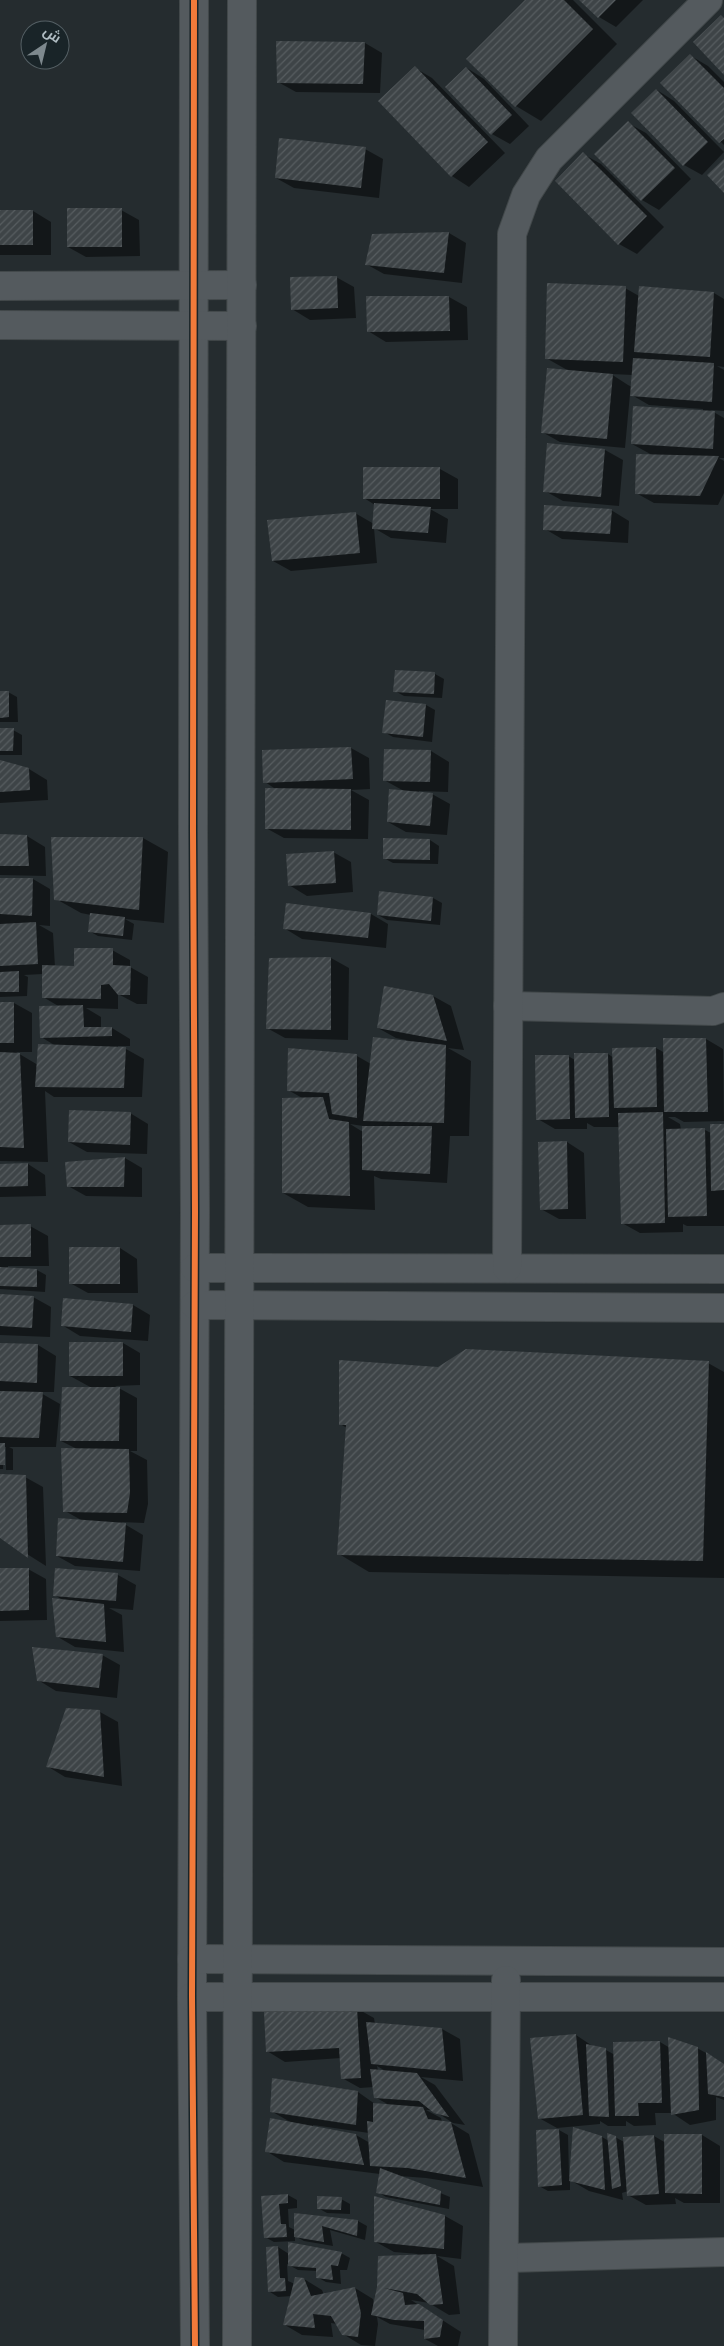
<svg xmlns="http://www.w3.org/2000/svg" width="724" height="2346" viewBox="0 0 724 2346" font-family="'PT Sans',Cairo,sans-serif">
  <defs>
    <pattern id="building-hatch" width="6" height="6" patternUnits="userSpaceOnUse" patternTransform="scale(1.25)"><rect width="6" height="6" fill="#3e4447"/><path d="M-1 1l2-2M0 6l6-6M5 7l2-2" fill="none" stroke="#575d60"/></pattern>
  </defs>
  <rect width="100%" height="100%" fill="#252c2f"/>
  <g fill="#0007" fill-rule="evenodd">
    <polygon points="526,0 573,0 617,44 541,121 516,106 468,59"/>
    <polygon points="581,0 643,0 616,27 599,17"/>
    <polygon points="365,43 382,53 380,93 296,92 278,82"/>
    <polygon points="691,56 708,66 724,82 724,145 662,83"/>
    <polygon points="415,68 432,78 505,153 469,187 452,176 380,102"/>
    <polygon points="467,68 484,79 529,126 510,144 492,134"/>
    <polygon points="657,90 674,101 724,152 702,175 684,165 633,113"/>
    <polygon points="628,123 646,133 691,179 659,210 642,200"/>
    <polygon points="365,149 383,159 379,198 294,188 276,178"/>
    <polygon points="583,154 601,164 664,227 637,254 619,244"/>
    <polygon points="121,210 139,220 140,256 86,257 68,247"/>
    <polygon points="0,211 33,211 51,222 51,255 0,255"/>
    <polygon points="449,233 466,243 462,283 384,274 366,264"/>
    <polygon points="336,277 354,287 356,318 310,320 292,309"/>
    <path d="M625 288 639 296 714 293 724 299V367L717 366 724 370V411L710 410 724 418V458H719L724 461V493L718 505 654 503 636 493 654 456 632 444 703 412V409L649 405 630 394 625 448 560 442 542 432 569 371 546 358ZM611 374 633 375 632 387 628 385Z"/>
    <polygon points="449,297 467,307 468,340 386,342 368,331"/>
    <polygon points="548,445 605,450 623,460 619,506 563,501 545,491"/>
    <polygon points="440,469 458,479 458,509 430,509 448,519 446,543 391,538 374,528 377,563 291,571 273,561 355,513 374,524 375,505 364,498"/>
    <polygon points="611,510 629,521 628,543 562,539 545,529"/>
    <polygon points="396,671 435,674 444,679 442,698 404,696 395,691"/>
    <polygon points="0,692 8,692 17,697 18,722 0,722"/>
    <polygon points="426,705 435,710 432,742 393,737 384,732"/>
    <polygon points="0,730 13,730 22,735 22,755 0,755"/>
    <polygon points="351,748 369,758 370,789 351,790 369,800 368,839 284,838 266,828 277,790 265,782 263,751"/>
    <polygon points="431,751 449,762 448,792 419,791 419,793 432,794 450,804 447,835 406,832 388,822 404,791 384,780"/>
    <polygon points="0,761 29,769 47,780 48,800 0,803"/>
    <polygon points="0,835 27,836 45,847 46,876 0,875"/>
    <polygon points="143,838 168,852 164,923 125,919 134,924 132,940 98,936 89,931 91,915 81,913 56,899"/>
    <polygon points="430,840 439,846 438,864 393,863 384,858"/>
    <polygon points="333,852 351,862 353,892 307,896 289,885"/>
    <polygon points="33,879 50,889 50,926 39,925 53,933 55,967 75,967 112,950 130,960 130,967 148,977 147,1004 137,1004 118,994 118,1009 86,1008 101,1017 101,1028 112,1028 130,1039 130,1046 118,1046 118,1048 126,1049 144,1059 142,1097 54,1097 45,1091 48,1162 0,1161 0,1003 14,1003 32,1013 32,1052 16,1052 38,1065 56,1046 41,1037 60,1007 43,997 43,974 24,975 28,977 27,996 0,997 0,880"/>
    <polygon points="433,898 442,903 440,925 387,920 378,915"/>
    <polygon points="371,914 388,924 386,948 302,939 284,928"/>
    <polygon points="331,958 349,968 348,1040 285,1038 267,1028 270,959"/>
    <path d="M433 996 451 1006 464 1050 448 1048 471 1061 469 1136H450L447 1183 381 1179 374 1176 375 1210 308 1207 283 1193 304 1099 288 1090 357 1056 371 1064 406 1042V1040L396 1038 378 1028ZM350 1124 363 1126V1132Z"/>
    <polygon points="706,1039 723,1049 724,1121 684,1122 675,1117 668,1117 680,1124 681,1130 705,1130 711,1133 724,1125 724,1226 687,1226 683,1224 683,1232 640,1233 622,1223 620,1127 594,1127 587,1123 587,1129 555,1129 538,1119 568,1056 575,1060 575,1055 608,1054 614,1058 656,1048 665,1053"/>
    <polygon points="130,1113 148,1124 147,1154 87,1152 69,1142"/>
    <polygon points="567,1142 584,1153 586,1219 559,1219 541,1209"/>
    <polygon points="125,1158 142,1168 142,1197 86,1196 68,1186"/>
    <polygon points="28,1164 45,1175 46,1196 0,1197 0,1165"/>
    <polygon points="0,1226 30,1226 48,1236 49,1266 8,1266 8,1269 37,1270 46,1275 45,1292 0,1289"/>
    <polygon points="120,1248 137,1259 138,1293 88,1293 70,1283"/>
    <polygon points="0,1295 33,1297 51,1307 50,1337 0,1335"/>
    <polygon points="133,1305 150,1315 148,1341 80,1336 62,1325"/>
    <polygon points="123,1343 140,1353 140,1385 115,1386 137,1398 137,1451 130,1451 147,1460 148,1504 144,1523 121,1522 143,1535 140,1571 75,1566 57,1556 83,1521 65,1511 77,1449 61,1441 92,1388 70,1376"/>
    <polygon points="0,1344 38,1345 56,1356 54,1392 39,1392 60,1404 56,1447 9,1447 13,1449 13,1470 6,1470 6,1447 4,1447 3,1469 0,1469"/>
    <polygon points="708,1363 724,1372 724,1578 369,1572 339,1554 347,1428 340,1424 438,1368"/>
    <polygon points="0,1475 25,1477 43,1487 46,1566 0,1537"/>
    <polygon points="28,1569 46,1579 47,1620 0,1621 0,1570"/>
    <polygon points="56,1570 118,1575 136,1585 133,1610 109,1608 122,1615 124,1652 75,1647 58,1637 65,1601 54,1595"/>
    <polygon points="102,1655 120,1665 117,1698 56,1691 38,1680"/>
    <polygon points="100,1712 118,1722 122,1786 65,1777 47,1766"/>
    <path d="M356 2008 374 2018 375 2024 442 2029 460 2039 463 2081 421 2077 435 2085 465 2125 453 2123 433 2110H426L441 2118 442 2122 451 2123 469 2134 483 2187 426 2178 399 2176 450 2197 449 2209 386 2197 378 2192 380 2174 284 2162 266 2151 292 2123 271 2111 358 2092 375 2104 389 2105 375 2097 374 2087 360 2088 342 2078 341 2058 285 2062 267 2051ZM377 2066 387 2072 378 2071ZM313 2125 369 2133 370 2143 356 2135 313 2127Z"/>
    <polygon points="576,2035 594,2047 606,2050 615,2055 660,2042 670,2048 697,2048 715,2058 724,2065 724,2100 716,2097 716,2120 690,2125 672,2113 655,2113 656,2125 634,2126 626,2121 626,2126 608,2126 600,2121 600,2124 557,2128 539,2118"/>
    <polygon points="559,2130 568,2135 569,2175 602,2137 609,2141 615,2137 624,2142 654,2136 666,2143 702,2135 720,2146 720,2203 684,2203 675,2198 676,2204 646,2205 628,2195 628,2191 622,2193 623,2200 589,2191 570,2180 570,2190 548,2191 539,2186"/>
    <polygon points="288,2195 297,2200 297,2208 288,2209 289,2227 295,2230 295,2214 358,2221 367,2226 365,2240 330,2230 333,2246 304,2241 295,2236 295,2241 274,2242 265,2237 263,2197"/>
    <polygon points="341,2199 350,2204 350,2214 327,2213 318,2208"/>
    <polygon points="445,2216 463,2226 461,2259 437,2256 454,2266 460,2314 449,2315 429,2303 411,2300 461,2332 458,2346 438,2346 425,2339 425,2330 390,2324 377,2317 378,2324 375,2346 361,2345 343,2334 337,2324 331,2323 333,2337 302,2335 285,2325 292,2296 278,2297 270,2292 278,2247 289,2254 341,2253 350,2258 347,2270 340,2270 341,2284 326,2282 317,2277 317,2271 298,2270 287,2264 288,2281 295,2284 304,2279 322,2290 324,2295 355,2288 373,2299 374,2305 378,2287 418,2254 394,2252 376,2242"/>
  </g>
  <g fill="url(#building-hatch)">
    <polygon points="525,0 564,0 593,29 515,107 466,59"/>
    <polygon points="579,0 616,0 598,18"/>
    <polygon points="721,15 724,18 724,75 693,42"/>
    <polygon points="276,41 365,42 363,84 277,83"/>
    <polygon points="690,54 724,88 724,139 719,143 660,83"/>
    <polygon points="415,66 488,142 451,177 378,101"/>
    <polygon points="466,67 512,115 491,135 445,87"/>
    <polygon points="656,89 708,142 683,166 631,113"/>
    <polygon points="628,121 675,168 641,201 594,154"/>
    <polygon points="279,138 366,147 361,188 275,178"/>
    <polygon points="583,152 647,216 618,245 555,181"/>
    <polygon points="724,159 724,193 707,175"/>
    <rect x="67" y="208" width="55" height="39"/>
    <rect x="0" y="210" width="33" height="35"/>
    <polygon points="449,232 444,273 365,265 372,234"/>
    <polygon points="337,276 338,308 291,310 290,277"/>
    <polygon points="547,283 626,286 623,362 545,359"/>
    <polygon points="639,286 714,292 710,357 634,352"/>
    <polygon points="366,296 449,296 450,331 367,332"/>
    <polygon points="633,358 714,363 712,402 630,396"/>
    <polygon points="547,368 613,374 607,439 541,433"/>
    <polygon points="633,406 715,411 713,449 631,444"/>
    <polygon points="547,443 605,449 601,497 543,492"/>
    <polygon points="636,454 719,456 700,496 635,494"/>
    <rect x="363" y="467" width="77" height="32"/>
    <polygon points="374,503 431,507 428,533 372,529"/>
    <polygon points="544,505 612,509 610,534 543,530"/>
    <polygon points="356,512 360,553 272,561 267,520"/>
    <polygon points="395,670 435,672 434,694 393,692"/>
    <polygon points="0,691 9,691 9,717 0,718"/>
    <polygon points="386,700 426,704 423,737 382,733"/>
    <polygon points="0,728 14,728 13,751 0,751"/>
    <polygon points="351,747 353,779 263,783 262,750"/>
    <polygon points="384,749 431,750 430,782 383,781"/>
    <polygon points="0,760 29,768 30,790 0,792"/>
    <polygon points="265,788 351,789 351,830 265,829"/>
    <polygon points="389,789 433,793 430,826 387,822"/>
    <polygon points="0,834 27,835 29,866 0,866"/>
    <polygon points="51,837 143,837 139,910 54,900"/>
    <polygon points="383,838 430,839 430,860 383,859"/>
    <polygon points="334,851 336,883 288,886 286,854"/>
    <polygon points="0,878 33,878 32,916 0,914"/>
    <polygon points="379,891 433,897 431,921 377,915"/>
    <polygon points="286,903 371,913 368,938 283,929"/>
    <polygon points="90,913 125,917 123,936 88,932"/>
    <polygon points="36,922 38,964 0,966 0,924"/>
    <polygon points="74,948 113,948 113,965 131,966 130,995 118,995 109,984 101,985 101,999 42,998 42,965 74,966"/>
    <polygon points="331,957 331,1030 266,1029 269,958"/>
    <polygon points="19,971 19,992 0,992 0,972"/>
    <polygon points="384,986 433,995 447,1041 377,1028"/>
    <rect x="0" y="1002" width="14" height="41"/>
    <polygon points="83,1005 84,1027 112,1027 112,1036 40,1038 39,1006"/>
    <polygon points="373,1037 446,1045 444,1123 363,1121"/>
    <polygon points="663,1038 706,1038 708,1112 664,1112"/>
    <polygon points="38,1044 126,1047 124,1088 35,1087"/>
    <polygon points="656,1047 657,1107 614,1108 612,1048"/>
    <polygon points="288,1048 357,1054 357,1118 332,1114 329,1093 287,1091"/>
    <polygon points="0,1052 20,1053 24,1148 0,1147"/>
    <polygon points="574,1053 608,1053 609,1117 575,1118"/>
    <polygon points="535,1055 569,1055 570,1119 536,1120"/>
    <polygon points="323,1097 329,1119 349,1122 350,1196 282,1193 282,1098"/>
    <polygon points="69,1110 131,1112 130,1145 68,1142"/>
    <polygon points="663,1112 665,1223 621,1224 618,1113"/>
    <polygon points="710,1124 724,1124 724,1190 711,1191"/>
    <polygon points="362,1126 432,1126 430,1174 362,1170"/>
    <polygon points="705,1128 707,1216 668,1217 666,1129"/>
    <polygon points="567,1141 568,1209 540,1210 538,1142"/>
    <polygon points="125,1157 124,1187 67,1187 65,1162"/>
    <polygon points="28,1163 28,1186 0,1187 0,1164"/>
    <polygon points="31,1224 31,1257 0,1257 0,1225"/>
    <rect x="69" y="1247" width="51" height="37"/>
    <polygon points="0,1267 37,1269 37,1287 0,1286"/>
    <polygon points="0,1294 34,1296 32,1328 0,1326"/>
    <polygon points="63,1298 133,1304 131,1332 61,1326"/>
    <rect x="69" y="1342" width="54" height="34"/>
    <polygon points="0,1343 38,1344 37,1383 0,1381"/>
    <polygon points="466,1349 709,1361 703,1561 337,1555 346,1425 339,1425 339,1360 438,1367"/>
    <polygon points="62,1387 120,1387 119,1441 60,1441"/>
    <polygon points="0,1391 43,1392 39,1438 0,1437"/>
    <rect x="0" y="1443" width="5" height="22"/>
    <polygon points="61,1448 129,1449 130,1493 127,1513 63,1512"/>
    <polygon points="0,1474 26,1475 28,1558 0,1538"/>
    <polygon points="58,1518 126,1523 123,1562 56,1556"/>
    <polygon points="0,1568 29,1568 29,1610 0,1611"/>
    <polygon points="55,1568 118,1573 116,1601 53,1596"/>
    <polygon points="52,1598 104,1604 106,1642 56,1637"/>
    <polygon points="32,1647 103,1654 99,1688 37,1681"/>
    <polygon points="66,1708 100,1710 104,1777 46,1767"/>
    <polygon points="357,2007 361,2078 341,2079 339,2048 266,2052 264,2012"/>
    <polygon points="366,2022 442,2028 446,2071 371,2064"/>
    <polygon points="576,2034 583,2115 538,2119 530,2038"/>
    <polygon points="668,2037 698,2047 699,2110 671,2115"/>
    <polygon points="660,2041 662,2103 638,2103 639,2116 615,2116 613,2042"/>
    <polygon points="586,2044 606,2048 609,2117 589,2116"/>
    <polygon points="706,2052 724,2064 724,2097 708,2094"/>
    <polygon points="370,2069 417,2073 449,2117 434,2113 419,2101 374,2098"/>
    <polygon points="272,2078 358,2091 356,2125 270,2112"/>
    <polygon points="373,2103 423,2107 428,2119 451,2122 466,2178 408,2168 370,2166 367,2121 373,2122"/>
    <polygon points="270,2118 356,2134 364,2165 265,2152"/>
    <polygon points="573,2127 602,2136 605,2190 569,2181"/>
    <polygon points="559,2129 562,2185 538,2187 536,2130"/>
    <polygon points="607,2133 616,2136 621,2186 612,2189"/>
    <polygon points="664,2134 702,2134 702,2194 665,2193"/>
    <polygon points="654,2135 659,2194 627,2196 623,2137"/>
    <polygon points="380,2168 441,2191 440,2205 376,2193"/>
    <polygon points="288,2194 288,2203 279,2204 281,2224 286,2224 287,2237 264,2238 261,2196"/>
    <polygon points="317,2196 342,2197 341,2210 317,2209"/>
    <polygon points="374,2196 445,2215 444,2249 374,2242"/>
    <polygon points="294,2213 358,2220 357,2236 322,2226 324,2242 294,2237"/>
    <polygon points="288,2242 342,2252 338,2266 331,2265 333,2280 316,2278 316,2268 288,2266"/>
    <polygon points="278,2246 280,2278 285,2278 286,2291 268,2292 266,2247"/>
    <polygon points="436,2254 443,2304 430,2305 417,2294 384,2288 403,2293 405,2305 419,2304 443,2320 440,2337 424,2339 424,2321 394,2320 371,2315 377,2287 378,2256"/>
    <polygon points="295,2277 304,2278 311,2296 355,2287 361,2313 358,2337 342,2335 331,2316 313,2314 315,2328 283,2325"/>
  </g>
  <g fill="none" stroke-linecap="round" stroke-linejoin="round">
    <g stroke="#42484a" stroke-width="30">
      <g id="minor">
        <polyline points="194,0 193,831 195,1211 192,1997 195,2346"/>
        <polyline points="0,286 242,285"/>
        <polyline points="0,325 242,326"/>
        <polyline points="508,1006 713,1011 724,1007"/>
        <polyline points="195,1268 724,1269"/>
        <polyline points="507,1268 512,234 526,195 549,159 708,0"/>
        <polyline points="195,1305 724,1308"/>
        <polyline points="192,1959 724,1962"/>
        <polyline points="192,1997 724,1997"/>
        <polyline points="504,2258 724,2252"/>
        <polyline points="237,2346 242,0"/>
        <polyline points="503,2346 506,1980"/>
      </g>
    </g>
    <use href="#minor" stroke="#545a5e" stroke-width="28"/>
    <g stroke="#192428" stroke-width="9">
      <polyline id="cycleway" points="194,0 193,831 195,1211 192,1997 195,2346"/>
    </g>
    <use href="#cycleway" stroke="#f17a3a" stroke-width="6"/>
  </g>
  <g transform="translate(45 45) rotate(35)"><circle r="24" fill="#192428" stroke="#556065"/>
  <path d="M0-4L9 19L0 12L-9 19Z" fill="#7e898e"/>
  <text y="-8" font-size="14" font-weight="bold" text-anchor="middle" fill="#aebbc1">ش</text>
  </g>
</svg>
